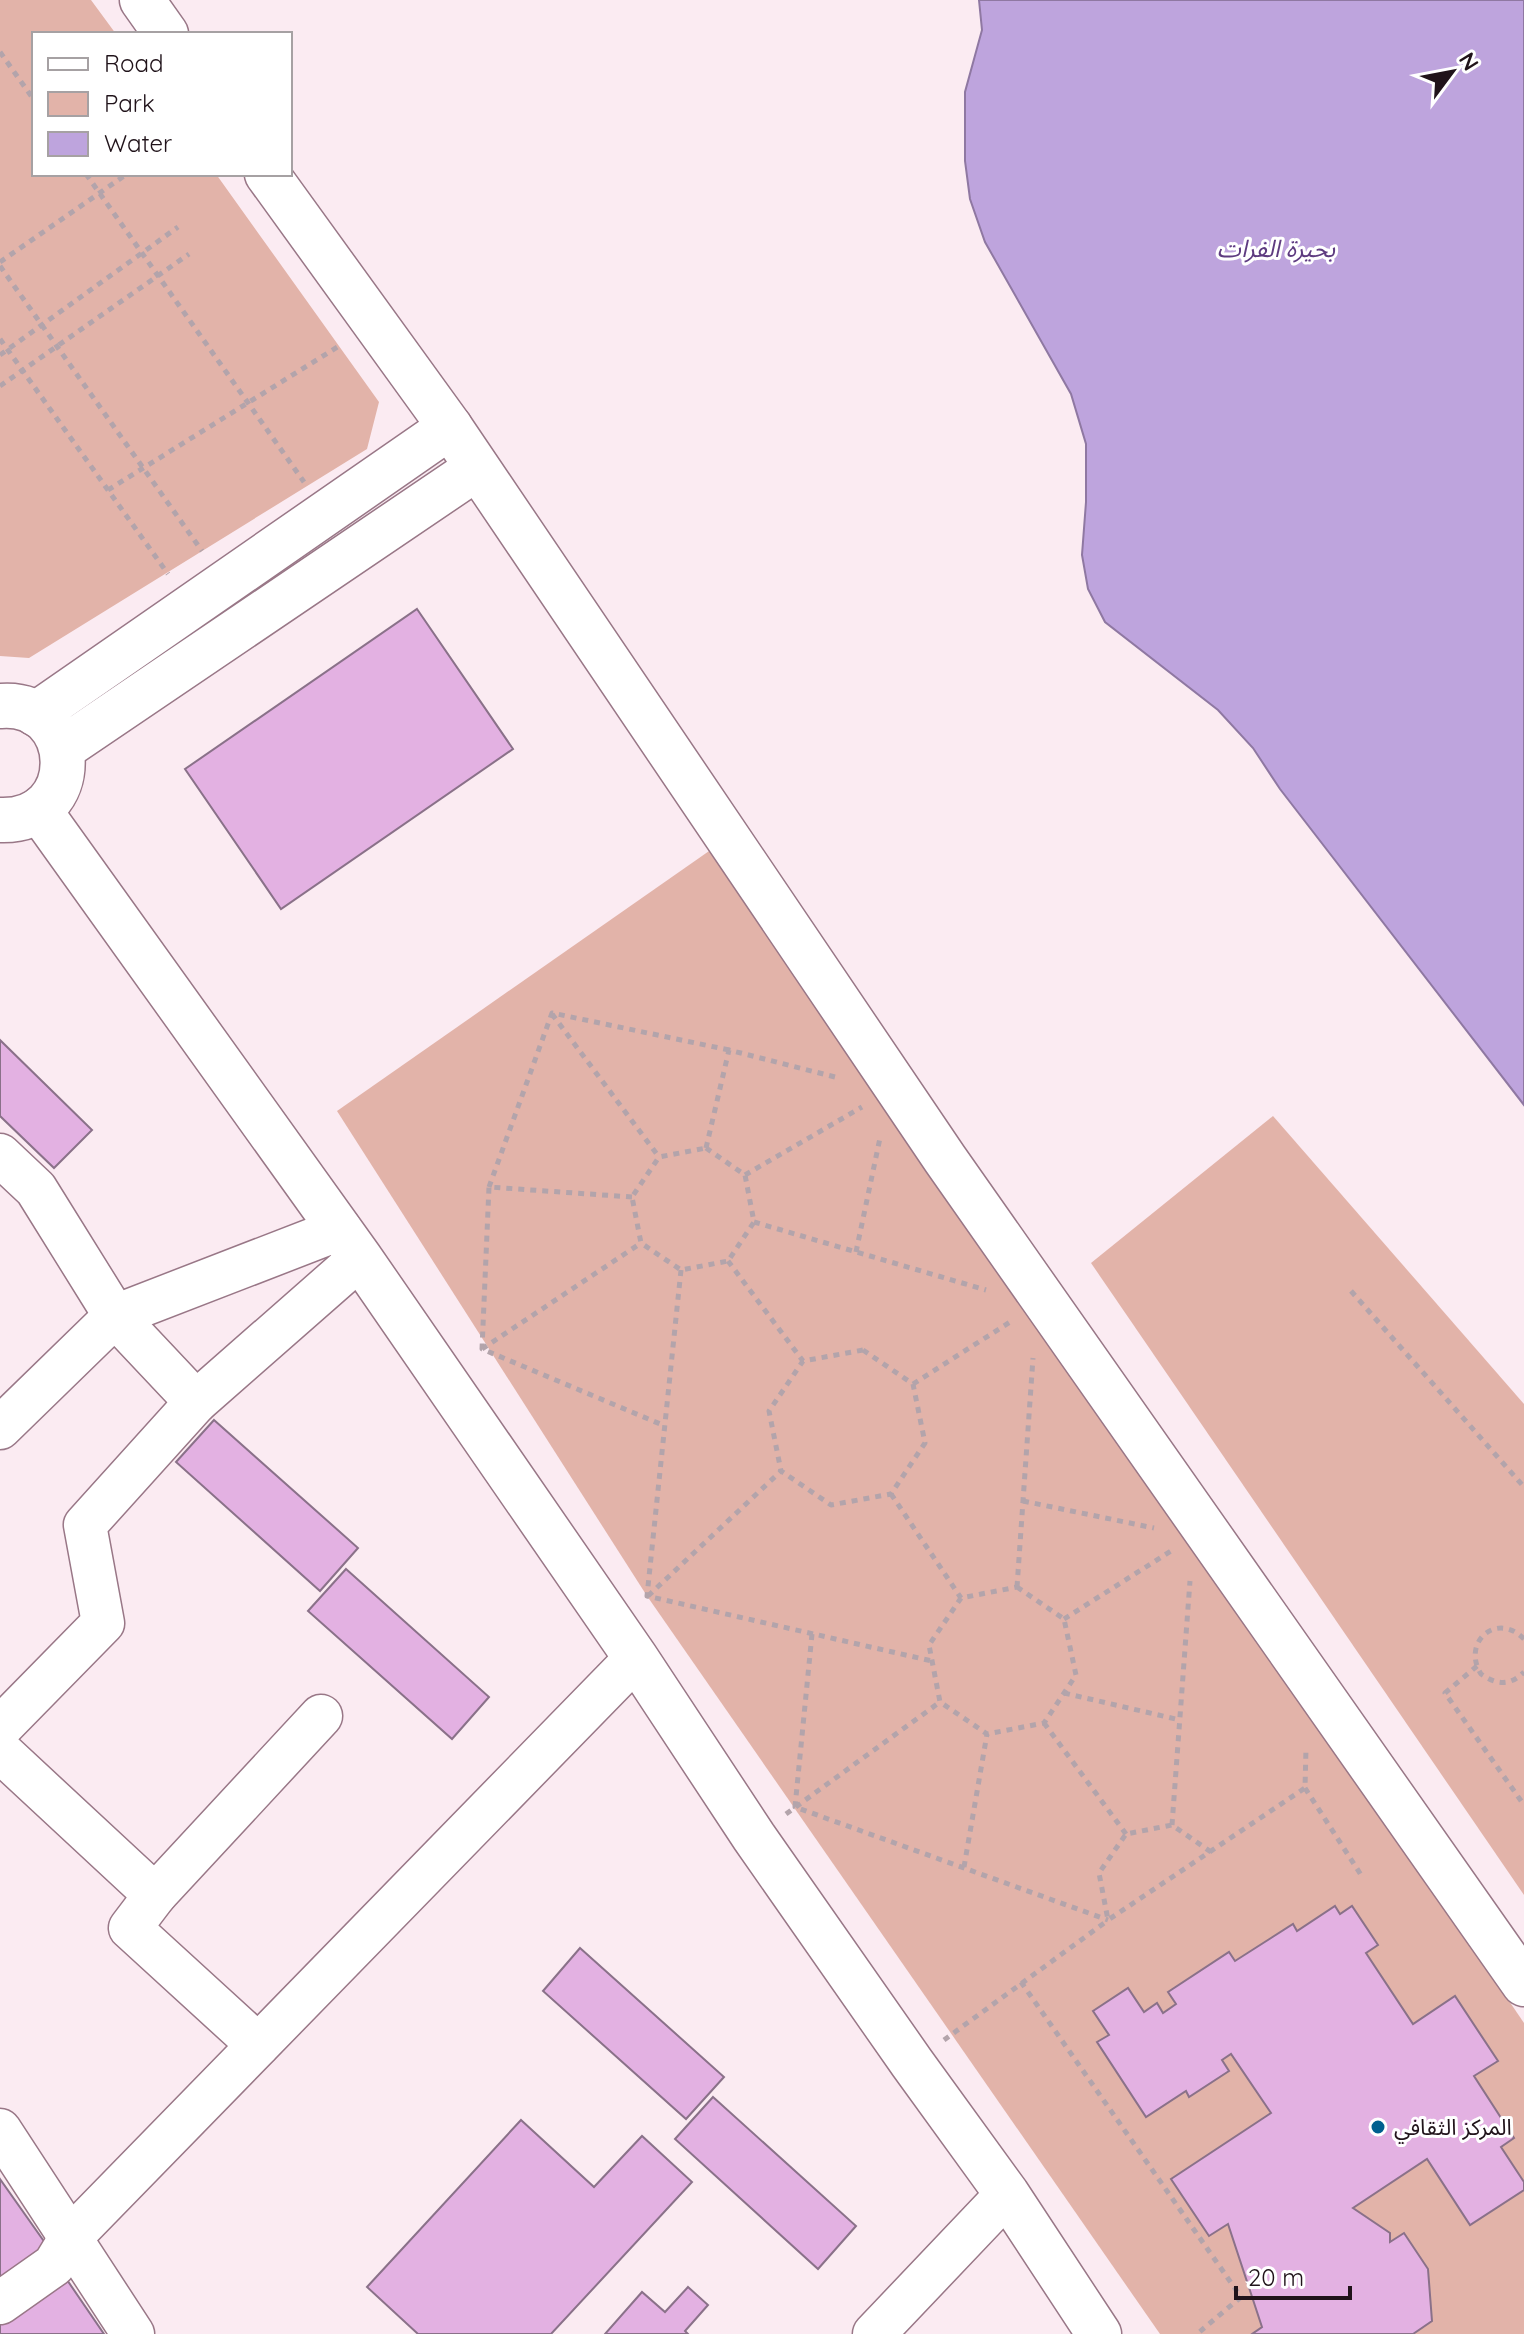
<svg xmlns="http://www.w3.org/2000/svg" width="1524" height="2334" viewBox="0 0 1524 2334" font-family="Quicksand,'Noto Sans Arabic',sans-serif">
  <rect width="100%" height="100%" fill="#fbebf2"/>
  <g fill="#e2b3a9">
    <polygon points="0,0 91,0 116,34 34,34 34,174 216,174 379,402 367,449 29,658 0,656"/>
    <polygon points="722,842 1524,2023 1524,2334 1160,2334 647,1596 337,1111"/>
    <polygon points="1273,1116 1524,1404 1524,1895 1091,1263"/>
  </g>
  <polygon fill="#bea4dd" stroke="#8f78a2" stroke-width="2" points="979,0 1524,0 1524,1105 1280,789 1253,748 1218,710 1105,622 1088,589 1082,555 1086,502 1086,444 1071,394 985,242 970,199 965,161 965,92 982,30"/>
  <g fill="#e3b1e2" stroke="#8a7189" stroke-width="2">
    <polygon points="417,609 513,749 281,909 185,769"/>
    <polygon points="0,1040 92,1130 54,1168 0,1116"/>
    <polygon points="214,1420 358,1548 320,1591 176,1462"/>
    <polygon points="346,1569 489,1697 452,1739 308,1611"/>
    <polygon points="1335,1906 1340,1914 1352,1906 1378,1945 1366,1953 1413,2024 1455,1996 1498,2061 1474,2076 1514,2138 1501,2147 1524,2182 1524,2190 1470,2225 1427,2159 1353,2208 1390,2233 1390,2242 1404,2233 1428,2269 1432,2321 1413,2334 1252,2334 1262,2327 1228,2224 1209,2236 1171,2179 1271,2113 1231,2054 1222,2060 1229,2071 1189,2097 1186,2091 1146,2117 1097,2042 1109,2035 1093,2011 1128,1988 1144,2012 1157,2003 1163,2013 1176,2004 1168,1992 1229,1952 1235,1961 1293,1924 1297,1931"/>
    <polygon points="580,1948 724,2077 686,2119 543,1991"/>
    <polygon points="713,2097 856,2226 818,2269 675,2139"/>
    <polygon points="521,2120 594,2187 642,2136 692,2182 551,2334 418,2334 367,2287"/>
    <polygon points="0,2179 48,2247 0,2282"/>
    <polygon points="63,2274 104,2334 0,2334 0,2317"/>
    <polygon points="688,2287 708,2305 685,2331 688,2334 605,2334 642,2292 665,2312"/>
  </g>
  <g fill="none" stroke-linecap="round" stroke-linejoin="round">
    <g stroke="#997787" stroke-width="45">
      <g id="minor">
        <polyline points="0,1155 36,1189 115,1316 340,1229"/>
        <polyline points="0,1428 115,1316 196,1402"/>
        <polyline points="0,1728 103,1623 85,1525 196,1402 360,1258"/>
        <polyline points="0,1751 155,1895 130,1928 258,2045"/>
        <polyline points="155,1895 321,1716"/>
        <polyline points="0,2130 133,2334"/>
        <polyline points="0,2303 54,2265 71,2237 636,1658"/>
        <polyline points="874,2334 1007,2194"/>
      </g>
    </g>
    <g stroke="#997787" stroke-width="47">
      <g id="secondary">
        <polyline points="142,0 166,34"/>
        <polyline points="267,174 450,427 945,1159 1524,1984"/>
        <path d="M0 706C81 699 86 823 0 820"/>
        <polyline points="36,714 450,427"/>
        <polyline points="62,749 477,468"/>
        <polyline points="39,810 360,1258 636,1658 754,1837 912,2063 1007,2194 1099,2334"/>
      </g>
    </g>
    <g stroke="#b3a4ab" stroke-width="5" stroke-dasharray="6 6" stroke-linecap="butt">
      <polyline points="0,52 34,100"/>
      <polyline points="86,174 304,482"/>
      <polyline points="0,262 127,174"/>
      <polyline points="0,266 202,551"/>
      <polyline points="0,339 168,574"/>
      <polyline points="0,355 178,227"/>
      <polyline points="0,386 189,254"/>
      <polyline points="108,490 339,346"/>
      <polyline points="552,1014 659,1157"/>
      <polygon points="706,1148 745,1175 754,1222 728,1261 681,1270 641,1243 632,1197 659,1157"/>
      <polyline points="706,1148 729,1050 839,1078"/>
      <polyline points="745,1175 862,1107"/>
      <polyline points="489,1187 552,1013 729,1050"/>
      <polyline points="632,1197 489,1187 482,1349 665,1426"/>
      <polyline points="754,1222 986,1290"/>
      <polyline points="856,1252 880,1138"/>
      <polyline points="728,1261 803,1361"/>
      <polyline points="681,1270 647,1596 932,1661"/>
      <polyline points="1351,1291 1524,1487"/>
      <polyline points="482,1349 641,1243"/>
      <polygon points="863,1350 913,1384 925,1443 891,1494 831,1505 781,1471 769,1411 803,1361"/>
      <polyline points="913,1384 1010,1322"/>
      <polyline points="891,1494 961,1598"/>
      <polyline points="1023,1501 1154,1528"/>
      <polygon points="1017,1587 1064,1619 1076,1675 1044,1723 987,1734 940,1702 929,1645 961,1598"/>
      <polyline points="1017,1587 1033,1358"/>
      <polyline points="648,1596 781,1471"/>
      <polyline points="1064,1619 1171,1551"/>
      <polyline points="812,1634 795,1807 1108,1920"/>
      <path d="M1524 1639C1497 1611 1461 1642 1481 1674 1497 1685 1510 1686 1524 1672"/>
      <polyline points="1477,1666 1445,1693 1524,1805"/>
      <polyline points="1064,1693 1180,1720"/>
      <polyline points="1044,1723 1126,1834"/>
      <polyline points="1305,1788 1363,1878"/>
      <polyline points="786,1814 940,1702"/>
      <polyline points="1172,1825 1190,1581"/>
      <polyline points="1211,1852 1172,1825 1126,1834 1099,1873 1108,1920 1305,1788 1306,1748"/>
      <polyline points="964,1867 987,1734"/>
      <polyline points="1021,1982 1241,2297 1197,2334"/>
      <polyline points="944,2040 1107,1921"/>
    </g>
    <use href="#minor" stroke="#fff" stroke-width="42"/>
    <use href="#secondary" stroke="#fff" stroke-width="44"/>
  </g>
  <circle fill="#005f8f" stroke="#fff" stroke-width="3" cx="1378" cy="2127" r="8"/>
  <g text-anchor="middle" stroke-width="6" stroke-linejoin="round" paint-order="stroke">
    <g font-size="22" fill="#20131a" stroke="#fff" text-anchor="start">
      <text x="1394" y="2135">المركز الثقافي</text>
    </g>
    <g font-size="24" font-style="italic" fill="#5e3b80" stroke="#fff">
      <text x="1276" y="257">بحيرة الفرات</text>
    </g>
  </g>
  <rect x="32" y="32" width="260" height="144" fill="#ffffff" stroke="#a6a1a3" stroke-width="2"/>
  <rect x="48" y="58" width="40" height="12" fill="#ffffff" stroke="#a6a1a3" stroke-width="2"/>
  <text x="104" y="72" font-size="24" fill="#20131a">Road</text>
  <rect x="48" y="92" width="40" height="24" fill="#e2b3a9" stroke="#a6a1a3" stroke-width="2"/>
  <text x="104" y="112" font-size="24" fill="#20131a">Park</text>
  <rect x="48" y="132" width="40" height="24" fill="#bea4dd" stroke="#a6a1a3" stroke-width="2"/>
  <text x="104" y="152" font-size="24" fill="#20131a">Water</text>
  <g transform="translate(1452 72) rotate(58)" stroke="#ffffff" stroke-width="6" paint-order="stroke">
  <path d="M0-6L14 30L0 20L-14 30Z" fill="#20131a"/>
  <text y="-12" font-size="22" font-weight="bold" text-anchor="middle" fill="#20131a">N</text>
  </g>
  <path d="M1236 2286v12h114v-12" fill="none" stroke="#20131a" stroke-width="4"/>
  <text x="1248" y="2286" font-size="24" fill="#20131a" stroke="#ffffff" stroke-width="6" paint-order="stroke">20 m</text>
</svg>
